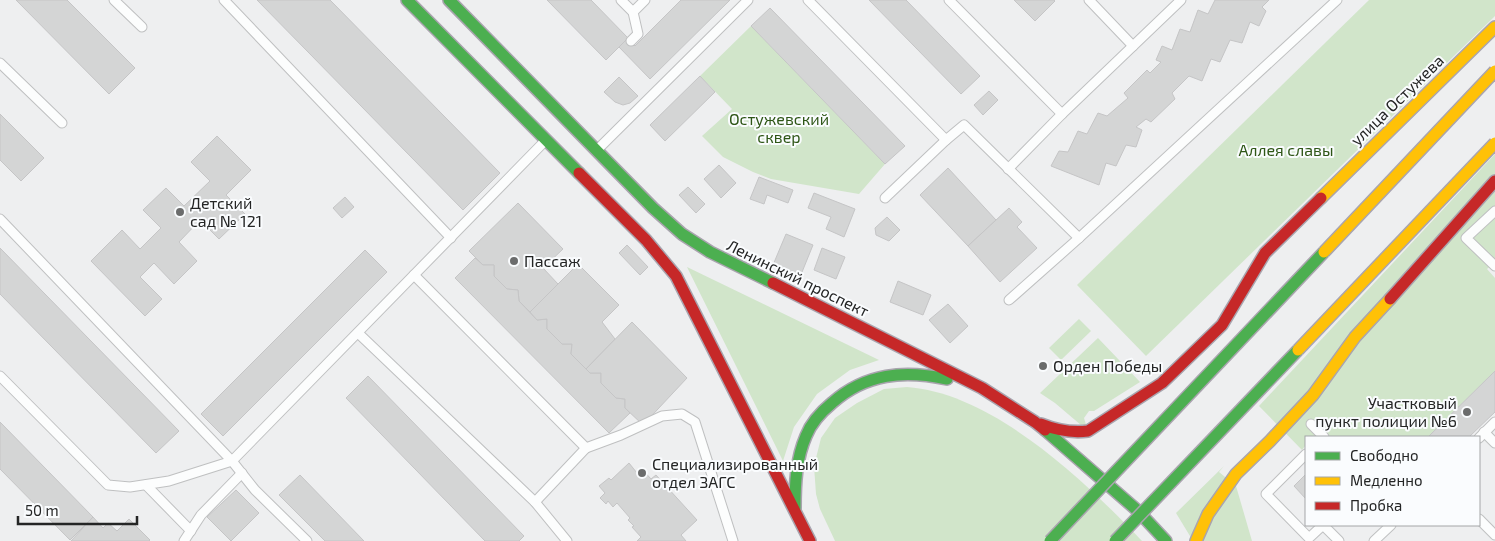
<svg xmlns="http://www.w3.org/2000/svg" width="1495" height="541" viewBox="0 0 1495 541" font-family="'Exo 2',sans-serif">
  <rect width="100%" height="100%" fill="#eeeff0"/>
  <g fill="#d1e5ca">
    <polygon points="1369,0 1495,0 1495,16 1146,356 1077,285"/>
    <polygon points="751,26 885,164 859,194 771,179 753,172 723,157 702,136 732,109 700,76"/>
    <polygon points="1495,154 1495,262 1487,269 1495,278 1495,371 1428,437 1329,437 1322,430 1314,437 1306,437 1306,445 1302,450 1259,406"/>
    <polygon points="687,267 879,360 850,370 817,394 794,427 783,461"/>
    <polygon points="1079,319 1091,331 1061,360 1049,348"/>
    <polygon points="1098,338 1140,382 1094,411 1089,411 1084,418 1088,431 1055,403 1040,393"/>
    <path d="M907 387C993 393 1085 481 1142 541H835L820 509 816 494 814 466 821 438 835 418 857 403 884 389Z"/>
    <polygon points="1224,466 1219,472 1236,486 1252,541 1193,541 1176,513"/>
  </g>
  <g fill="#d4d5d5" stroke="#c5c5c6">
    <polygon points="16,0 67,0 135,68 109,94"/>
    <polygon points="257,0 330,0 500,173 463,210"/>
    <polygon points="547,0 591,0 628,38 606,60"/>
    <polygon points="681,0 730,0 650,79 619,47 628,38 635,46"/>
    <polygon points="869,0 906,0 980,76 961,94"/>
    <polygon points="1014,0 1054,0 1055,1 1035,21"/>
    <polygon points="1215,0 1269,0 1262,7 1266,11 1259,26 1250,22 1242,43 1230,40 1220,62 1211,59 1202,81 1189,76 1172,93 1175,99 1151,122 1146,119 1136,127 1142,130 1136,147 1126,145 1116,166 1106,163 1099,185 1051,166 1059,151 1068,152 1078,131 1087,134 1098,113 1107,116 1128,98 1124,93 1147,70 1150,73 1161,62 1156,60 1162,46 1172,50 1180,29 1190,32 1198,10 1208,14"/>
    <polygon points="770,8 905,146 885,164 751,26"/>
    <polygon points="700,76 715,92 665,141 650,125"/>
    <polygon points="619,77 638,96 630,103 623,105 615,102 604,92"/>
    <polygon points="989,91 998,100 983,115 974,105"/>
    <polygon points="0,114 44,158 21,181 0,160"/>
    <polygon points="217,136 251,170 226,195 245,214 219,239 200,220 179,242 197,261 174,284 154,263 140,277 162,299 145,316 91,261 122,230 140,249 161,228 143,210 166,188 184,206 210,181 191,162"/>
    <polygon points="719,165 736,183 721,198 704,179"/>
    <polygon points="948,168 996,220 968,246 920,195"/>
    <polygon points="759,177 793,190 788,203 767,195 764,204 750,199"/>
    <polygon points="688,187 705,204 696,213 679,195"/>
    <polygon points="814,193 855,209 844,237 826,229 831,217 808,208"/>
    <polygon points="345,197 354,207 342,218 333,208"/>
    <polygon points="518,203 563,249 543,268 558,284 530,312 519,301 518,290 507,289 494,276 494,265 483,265 469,251"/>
    <polygon points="1009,208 1022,222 1017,227 1037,248 1000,282 968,246"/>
    <polygon points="887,217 900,230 889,241 876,235 875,228"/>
    <polygon points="786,234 813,245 800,277 773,265"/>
    <polygon points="627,245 648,267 640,275 619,253"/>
    <polygon points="0,248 179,431 156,453 0,294"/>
    <polygon points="822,248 845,257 836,279 814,270"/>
    <polygon points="365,250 387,272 223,436 201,414"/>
    <polygon points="475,258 483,265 494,265 494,276 507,289 518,290 519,301 537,320 547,319 547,329 562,344 572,344 571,354 590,373 601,373 601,383 616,398 625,399 625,408 630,413 609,433 455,278"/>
    <polygon points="578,264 619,305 602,322 615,339 586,369 571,354 572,344 562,344 547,329 547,319 537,320 530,312"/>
    <polygon points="898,281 931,295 923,315 890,302"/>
    <polygon points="948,304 968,326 950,343 929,320"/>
    <polygon points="632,322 687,378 643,425 625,408 625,399 616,398 601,383 601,373 590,373 586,369"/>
    <polygon points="1495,371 1495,412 1469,437 1428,437"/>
    <polygon points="368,376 524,536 519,541 485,541 346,398"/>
    <polygon points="0,422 93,517 70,540 0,469"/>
    <polygon points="629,463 637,473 642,469 651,479 656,475 697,520 681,535 686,541 637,541 641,537 632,527 634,526 628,520 630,518 617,503 613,507 608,501 606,504 600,498 605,493 599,486 609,478 611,480"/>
    <polygon points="1306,474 1306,499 1294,486"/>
    <polygon points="300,475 364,541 325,541 279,495"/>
    <polygon points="236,490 259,513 231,541 207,517"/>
    <polygon points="93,517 103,528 108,523 117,531 129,519 150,540 149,541 71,541"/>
  </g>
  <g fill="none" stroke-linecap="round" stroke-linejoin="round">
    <g stroke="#bfc0c1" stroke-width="11">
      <g id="lane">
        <polyline points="114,0 142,27"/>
        <polyline points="224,0 451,238"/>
        <polyline points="621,0 633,12 638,34 631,41"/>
        <polyline points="808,0 946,140 964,125 1079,238"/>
        <polyline points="949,0 1062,114"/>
        <polyline points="1089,0 1133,46"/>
        <polyline points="633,12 645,0"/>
        <polyline points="0,63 62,123"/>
        <polyline points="598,149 748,0"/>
        <polyline points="1008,169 1062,114 1181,0"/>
        <polyline points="885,198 946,140"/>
        <polyline points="1495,211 1466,238 1495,266"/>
        <polyline points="0,219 232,461 255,490 307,541"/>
        <polyline points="414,275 586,448 535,502"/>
        <polyline points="1009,300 1079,238 1337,0"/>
        <polyline points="358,333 535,502 567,541"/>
        <polyline points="0,376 108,485 130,487 169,481 232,461 544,142"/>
        <polyline points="1311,424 1324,437"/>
        <polyline points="1484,432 1495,443"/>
        <polyline points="1479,438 1495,422"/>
        <polyline points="586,448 621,435 662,416 682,414 695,422 733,541"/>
        <polyline points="1306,454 1266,494 1309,538 1323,525 1339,541"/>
        <polyline points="146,485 191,531"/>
        <polyline points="1479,519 1495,535"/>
        <polyline points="184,541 201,515 242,473"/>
        <polyline points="1374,541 1391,525"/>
      </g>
    </g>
    <g stroke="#a9a4ae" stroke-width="14">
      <g id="fast">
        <polyline points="407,0 579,173"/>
        <polyline points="449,0 653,208 682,234 710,252 773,283"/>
        <polyline points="1045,430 1138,511 1166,541"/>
        <path d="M795 508C795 484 796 459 806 436 811 423 821 412 832 403 866 373 904 370 947 379"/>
      </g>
    </g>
    <g stroke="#a9a4ae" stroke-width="14">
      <g id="slow">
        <polyline points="1321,198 1495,27"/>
        <polyline points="1196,541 1208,514 1236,474 1270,441 1313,395 1355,337 1390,299"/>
      </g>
    </g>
    <g stroke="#a9a4ae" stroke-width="14">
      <g id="jam">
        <polyline points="579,173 646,240 676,276 810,541"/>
        <polyline points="773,283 982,388 1035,422 1045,430"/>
        <polyline points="1390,299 1495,181"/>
        <path d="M1041 424C1056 430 1072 433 1088 431L1162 383 1222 325 1265 253 1321 198"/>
      </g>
    </g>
    <use href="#lane" stroke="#fcfdfd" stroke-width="9"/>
    <use href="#fast" stroke="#4caf50" stroke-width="11"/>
    <use href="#slow" stroke="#ffc107" stroke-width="11"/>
    <use href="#jam" stroke="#c62828" stroke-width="11"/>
    <g stroke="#a9a4ae" stroke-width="14" stroke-linecap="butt">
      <g id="fast-bridge">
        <polyline points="1050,541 1324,252"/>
        <polyline points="1115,541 1298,350"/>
      </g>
    </g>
    <g stroke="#a9a4ae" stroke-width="14" stroke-linecap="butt">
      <g id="slow-bridge">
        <polyline points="1324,252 1495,71"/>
        <polyline points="1298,350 1495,143"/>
      </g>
    </g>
    <use href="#fast-bridge" stroke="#4caf50" stroke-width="11"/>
    <use href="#slow-bridge" stroke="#ffc107" stroke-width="11"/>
  </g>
  <g fill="#6b6c6c" stroke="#fafcfe" stroke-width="2">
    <circle cx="180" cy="212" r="5"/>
    <circle cx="514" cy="261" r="5"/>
    <circle cx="1043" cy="366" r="5"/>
    <circle cx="1467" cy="412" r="5"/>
    <circle cx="642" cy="473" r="5"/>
  </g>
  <g text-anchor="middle" stroke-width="4" stroke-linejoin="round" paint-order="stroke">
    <g font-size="16" fill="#242525" stroke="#fafcfe">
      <text transform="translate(1397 100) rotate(-44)" y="6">улица Остужева</text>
      <text transform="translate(798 278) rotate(26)" y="6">Ленинский проспект</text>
    </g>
    <g font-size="16" fill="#2e5616" stroke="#fafcfe">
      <text x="779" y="125">Остужевский<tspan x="779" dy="18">сквер</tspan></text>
      <text x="1286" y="156">Аллея славы</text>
    </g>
    <g font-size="16" fill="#242525" stroke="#fafcfe" text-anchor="start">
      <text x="190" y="209">Детский<tspan x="190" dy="18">сад № 121</tspan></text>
      <text x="524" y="267">Пассаж</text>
      <text x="1053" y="372">Орден Победы</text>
      <text x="1457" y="409" text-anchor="end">Участковый<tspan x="1457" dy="18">пункт полиции №6</tspan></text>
      <text x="652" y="470">Специализированный<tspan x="652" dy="18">отдел ЗАГС</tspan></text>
    </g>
  </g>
  <rect x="1305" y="436" width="175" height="90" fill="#fafcfe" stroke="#a4a6a7"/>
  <rect x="1315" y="452" width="25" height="8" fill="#4caf50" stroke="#a4a6a7"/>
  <text x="1350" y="461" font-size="15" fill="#242525">Свободно</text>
  <rect x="1315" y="477" width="25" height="8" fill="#ffc107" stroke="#a4a6a7"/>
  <text x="1350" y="486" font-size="15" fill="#242525">Медленно</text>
  <rect x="1315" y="502" width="25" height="8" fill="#c62828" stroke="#a4a6a7"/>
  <text x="1350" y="511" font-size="15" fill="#242525">Пробка</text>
  <path d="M18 516v8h119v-8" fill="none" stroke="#242525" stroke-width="2.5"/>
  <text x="25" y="516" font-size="15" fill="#242525" stroke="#fafcfe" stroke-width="4" paint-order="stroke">50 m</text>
</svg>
